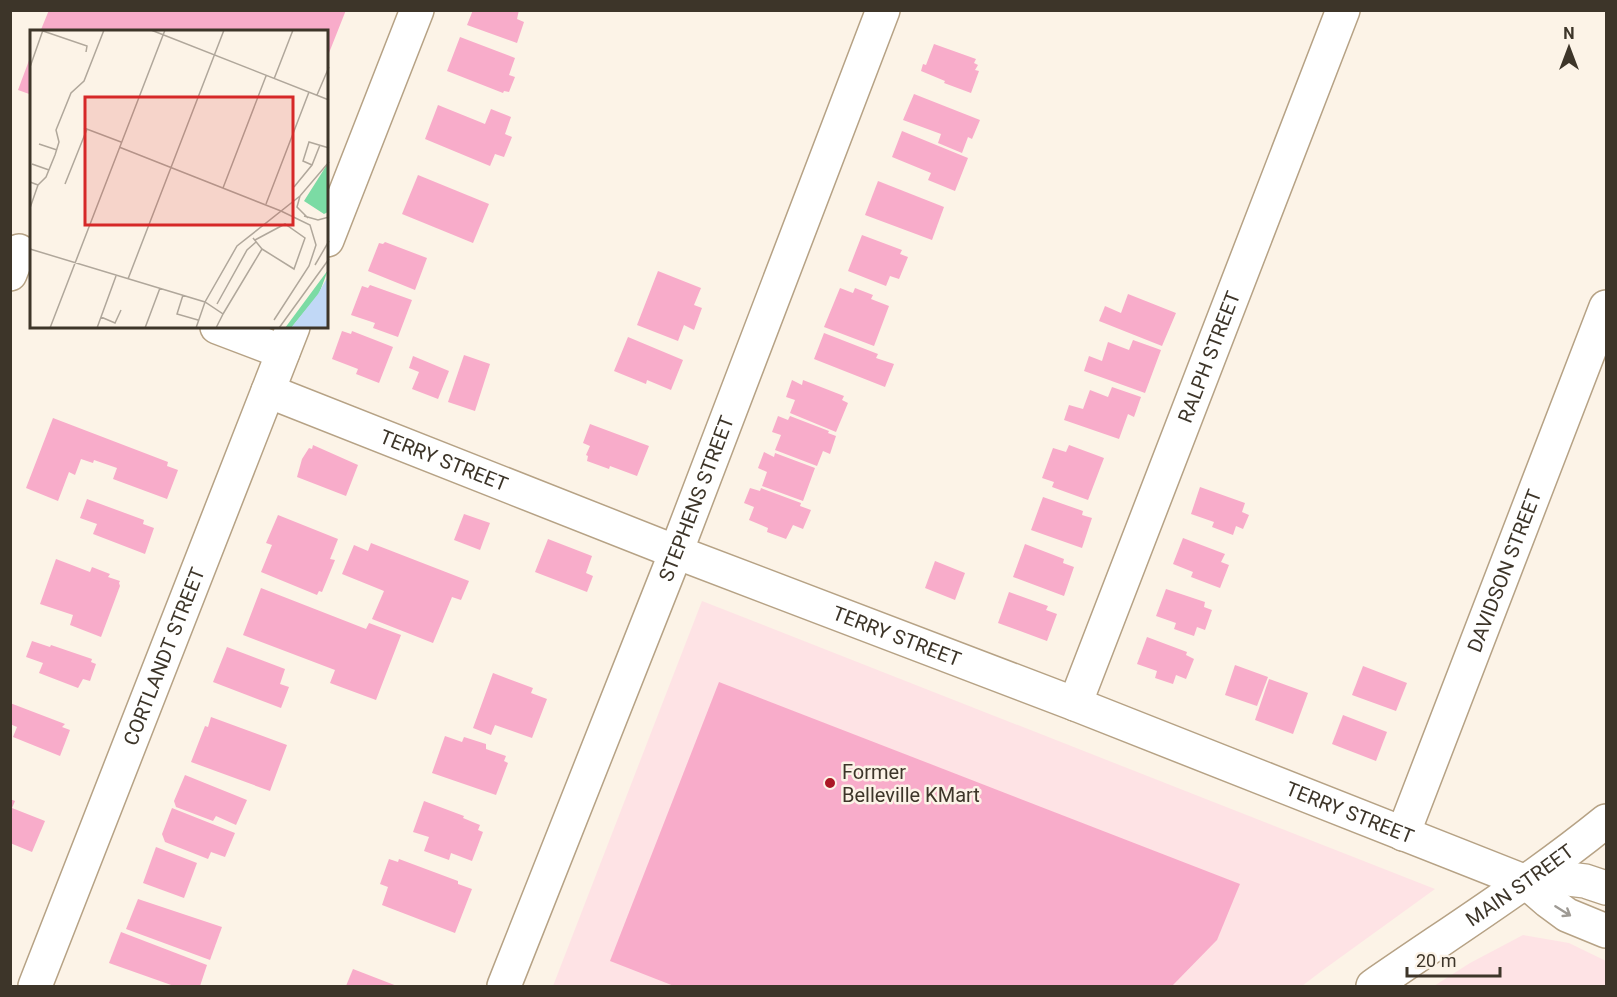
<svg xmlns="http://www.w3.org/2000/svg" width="1617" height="997" viewBox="0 0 1617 997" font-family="Roboto,sans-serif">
  <rect width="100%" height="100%" fill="#fcf3e7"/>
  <g fill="#fee3e5">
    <polygon points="702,601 1435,889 1323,970 1302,986 553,986"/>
    <polygon points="1523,935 1569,943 1606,961 1606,986 1434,986 1470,963"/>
  </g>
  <g fill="#f8acca">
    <polygon points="49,10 346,10 327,58 327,32 40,32"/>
    <polygon points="473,10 519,10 517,19 524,22 517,43 467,25"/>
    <polygon points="460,37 515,58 509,75 515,77 509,92 504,91 503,93 447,71"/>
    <polygon points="934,44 976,59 974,63 978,65 975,70 979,71 971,93 944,83 945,81 921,71 923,64 926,65"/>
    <polygon points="31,55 32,55 32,95 18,90"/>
    <polygon points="914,94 980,120 972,139 968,137 962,153 938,143 941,134 903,120"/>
    <polygon points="438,105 485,124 491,109 511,117 505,134 512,137 504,157 495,154 490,166 425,139"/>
    <polygon points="902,131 968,158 955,191 928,180 931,173 892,157"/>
    <polygon points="418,175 489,204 473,243 402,214"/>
    <polygon points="878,181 944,207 932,240 865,215"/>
    <polygon points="862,235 902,250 900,254 908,257 899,279 890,276 886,286 848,271"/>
    <polygon points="385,242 427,258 415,290 368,271 379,243 383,244"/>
    <polygon points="658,271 701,288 694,305 702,308 694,330 684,325 678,341 637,325"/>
    <polygon points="370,285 412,300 398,337 373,328 375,323 351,315 362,286 368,288"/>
    <polygon points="840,288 853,293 855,288 873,295 871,299 889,306 874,346 824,327"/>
    <polygon points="1128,294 1176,313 1162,346 1099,321 1105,306 1121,313"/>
    <polygon points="342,331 351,334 352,331 393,347 379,383 356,374 358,369 332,359"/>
    <polygon points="824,333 878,354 876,358 894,364 885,387 814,359"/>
    <polygon points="628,337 683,360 671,390 647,380 646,384 614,371"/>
    <polygon points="1133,340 1161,350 1145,393 1084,371 1089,356 1102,361 1108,342 1129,350"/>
    <polygon points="464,355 490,364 475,411 448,402"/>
    <polygon points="413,356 449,371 438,399 412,389 419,372 409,368"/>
    <polygon points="792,380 802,385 803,380 844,396 842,400 848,403 836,432 790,413 795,400 786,397"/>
    <polygon points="1112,387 1141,397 1134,417 1128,414 1119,439 1064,420 1069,405 1083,409 1090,390 1108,397"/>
    <polygon points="778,416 788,420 790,416 829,431 828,433 836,436 830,454 823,451 817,466 775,450 781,435 772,432"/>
    <polygon points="53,418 168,462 167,466 178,470 167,499 113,479 117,468 94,460 93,463 81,459 75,475 69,472 58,501 26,488"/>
    <polygon points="590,424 649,446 637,476 610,466 609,469 587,461 588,456 586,455 590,446 583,443"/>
    <polygon points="313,445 358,465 346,496 297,477 302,459 309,448 312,449"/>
    <polygon points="1069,445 1104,458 1088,500 1052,487 1054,482 1042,478 1053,448 1066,452"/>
    <polygon points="764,452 774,457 775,453 815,468 803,501 762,486 767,472 758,468"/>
    <polygon points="1200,487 1245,503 1242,512 1249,515 1243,529 1236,526 1233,535 1212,527 1214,522 1191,514"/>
    <polygon points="750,488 760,491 761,488 801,503 800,506 811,510 803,529 793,525 786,539 767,532 768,528 749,520 754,507 744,503"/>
    <polygon points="1043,497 1083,511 1082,515 1092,518 1082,548 1031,530"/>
    <polygon points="87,499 144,520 143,524 154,528 145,554 93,534 97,524 80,518"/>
    <polygon points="464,514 490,523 480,550 454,540"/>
    <polygon points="278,515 338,539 330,559 335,560 322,592 319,591 317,595 261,572 272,545 266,543"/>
    <polygon points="1183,538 1225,554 1221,562 1229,565 1220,588 1191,577 1193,572 1173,564"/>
    <polygon points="548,539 592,556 586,573 593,576 587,592 535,572"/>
    <polygon points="371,543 469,581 461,600 452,597 433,643 372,619 384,591 342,574 354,545 368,551"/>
    <polygon points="1025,544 1064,559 1063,563 1074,567 1064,596 1013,577"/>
    <polygon points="56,559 90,572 92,567 110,574 108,577 120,581 119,583 120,586 101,637 70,625 73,615 40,604"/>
    <polygon points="935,561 965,573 955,600 925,588"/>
    <polygon points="261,588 366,629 369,623 401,635 376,700 330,683 335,670 243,635"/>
    <polygon points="1166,589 1205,602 1204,607 1212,610 1205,630 1197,627 1194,636 1174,629 1176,623 1156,616"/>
    <polygon points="1009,592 1048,606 1046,610 1057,614 1047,641 998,623"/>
    <polygon points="1147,637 1187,652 1186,655 1194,659 1186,679 1176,675 1173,684 1155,678 1157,671 1137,664"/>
    <polygon points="32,641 50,647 51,645 92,659 91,662 96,664 90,681 83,679 78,688 39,673 43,663 26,657"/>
    <polygon points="227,647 285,669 280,684 289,687 281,708 213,682"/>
    <polygon points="1235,665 1268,677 1257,706 1225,695"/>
    <polygon points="1363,666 1407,683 1396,711 1352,695"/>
    <polygon points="493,673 533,688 531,693 547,699 532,738 495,725 491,735 473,728"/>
    <polygon points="1269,679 1308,693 1293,734 1255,720"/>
    <polygon points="719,682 1240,884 1217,940 1172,986 674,986 610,961"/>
    <polygon points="10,703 65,724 62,727 70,730 60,756 13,737 17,727 10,724"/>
    <polygon points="1343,715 1387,732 1376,761 1332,744"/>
    <polygon points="211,717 287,745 270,791 191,762 205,726 208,727"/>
    <polygon points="445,736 462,742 464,737 486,744 486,749 506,756 504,761 508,763 496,795 432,773"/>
    <polygon points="185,775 247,800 236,825 216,816 213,821 176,807 174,801"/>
    <polygon points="10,799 15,801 12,808 45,821 32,852 10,843"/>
    <polygon points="424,801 464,816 463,818 480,825 478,830 483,832 472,861 451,853 449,860 424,851 429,837 413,832"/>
    <polygon points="172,808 235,833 225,857 211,852 208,859 165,842 162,834"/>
    <polygon points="156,847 197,863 184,898 143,883"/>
    <polygon points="389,859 398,862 399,859 458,881 458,884 472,889 455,933 382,905 388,887 380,884"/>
    <polygon points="138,899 222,927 210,960 126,929"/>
    <polygon points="121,932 207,965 200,986 174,986 109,963"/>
    <polygon points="353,969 397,986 346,986"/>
  </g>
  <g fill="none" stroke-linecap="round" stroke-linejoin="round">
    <g stroke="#b6a285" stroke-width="36">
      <g id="minor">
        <polyline points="327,240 417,10"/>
        <polyline points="10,274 19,251"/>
        <polyline points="217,327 283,352"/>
        <path id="s1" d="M268 391 676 552 1075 704 1526 882"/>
        <path id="s2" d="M1075 704 1343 10"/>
        <path id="s3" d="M1403 834 1606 307"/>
        <path id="s4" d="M35 986 293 327"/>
        <path id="s5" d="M504 986 676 552 883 10"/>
      </g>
    </g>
    <g stroke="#b6a285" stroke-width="36">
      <g id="major">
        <path id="s6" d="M1373 986C1451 932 1532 881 1606 821"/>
      </g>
    </g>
    <g stroke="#b6a285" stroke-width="36">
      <g id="highway">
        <polyline points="1526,882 1548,901 1567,915 1606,931"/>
        <polyline points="1526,882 1560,878 1585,881 1606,888"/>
      </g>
    </g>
    <use href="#minor" stroke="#fff" stroke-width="33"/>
    <use href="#major" stroke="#fff" stroke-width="33"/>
    <use href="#highway" stroke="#fff" stroke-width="33"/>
  </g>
  <defs><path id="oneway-shaft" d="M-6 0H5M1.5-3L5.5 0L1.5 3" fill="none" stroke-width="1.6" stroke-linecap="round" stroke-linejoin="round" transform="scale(1.5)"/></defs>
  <use stroke="#9e9a94" href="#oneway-shaft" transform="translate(1563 911) rotate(32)"/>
  <circle fill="#ab1724" stroke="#fcf3e7" stroke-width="2" cx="830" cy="783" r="6"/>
  <g text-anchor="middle" stroke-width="5" stroke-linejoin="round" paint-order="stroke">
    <g font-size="20" fill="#3d3529" stroke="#fcf3e7">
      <text dy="7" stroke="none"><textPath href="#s2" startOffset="372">RALPH STREET</textPath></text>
      <text dy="7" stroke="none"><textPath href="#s1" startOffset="189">TERRY STREET</textPath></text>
      <text dy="7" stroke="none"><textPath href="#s5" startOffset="524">STEPHENS STREET</textPath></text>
      <text dy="7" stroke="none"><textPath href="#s3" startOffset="282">DAVIDSON STREET</textPath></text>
      <text dy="7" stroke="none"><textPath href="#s1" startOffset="675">TERRY STREET</textPath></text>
      <text dy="7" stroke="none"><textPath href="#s4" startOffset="354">CORTLANDT STREET</textPath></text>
      <text dy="7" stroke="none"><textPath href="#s1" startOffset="1161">TERRY STREET</textPath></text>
      <text dy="7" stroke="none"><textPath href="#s6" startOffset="178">MAIN STREET</textPath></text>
    </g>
    <g font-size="20" fill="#3d3529" stroke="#fcf3e7" text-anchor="start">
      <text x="842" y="779">Former<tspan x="842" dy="23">Belleville KMart</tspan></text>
    </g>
  </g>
  <g transform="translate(30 30)">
    <rect width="298" height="298" fill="#fcf3e7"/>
    <path d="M298 133V182L294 184 274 171ZM298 240 289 264 261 298H255Z" fill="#7bdba4"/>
    <path d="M298 246V298H261L288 264Z" fill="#c1d8f6"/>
    <path fill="none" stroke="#b0a79b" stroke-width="1.5" d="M121 0 299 70M13 1 57 16 56 22M0 37 13 0M244 49 263 0M287 65 299 37M54 98 91 112M9 114 27 120M89 117 251 181M2 134 19 140M282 135 273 131 279 112 299 118M0 152 8 155 0 178M35 154 57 99M8 155 16 147 25 125 29 112 26 100 41 63 54 51 74 0M264 157 282 135 290 115M193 158 236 46M270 166 267 177 278 188M236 174 279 62M274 186 288 190 299 187M225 210 255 194 275 208 264 239 232 219M0 219 175 272 193 284 186 298M285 235 299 211M98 249 194 0M153 265 147 284 168 290M187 274 217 220 226 212M193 284 232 219 223 208M71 287 85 293 91 280M244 290 279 236 286 215 280 195 251 181M20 298 135 0M67 298 86 246M115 298 130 258M166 298 175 272 207 216 270 166 299 132M249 298 299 229"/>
    <path fill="#d62828" fill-opacity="0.15" stroke="#d62828" stroke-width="3" d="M55 67H263V195H55Z"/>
    <rect width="298" height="298" fill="none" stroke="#3d3529" stroke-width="3"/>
  </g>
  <rect width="1617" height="997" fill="none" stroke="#3d3529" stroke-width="24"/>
  <g transform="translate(1569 48)" stroke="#fcf3e7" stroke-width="4.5" paint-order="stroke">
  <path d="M0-4.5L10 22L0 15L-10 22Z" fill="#3d3529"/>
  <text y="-9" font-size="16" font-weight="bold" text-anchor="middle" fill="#3d3529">N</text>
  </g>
  <path d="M1407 967v9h93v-9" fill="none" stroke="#3d3529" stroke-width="3"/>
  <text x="1416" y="967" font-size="18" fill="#3d3529" stroke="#fcf3e7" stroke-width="4.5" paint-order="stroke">20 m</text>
</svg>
